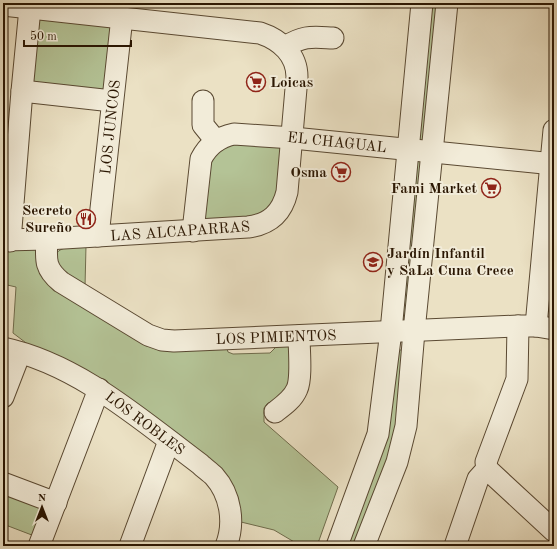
<svg xmlns="http://www.w3.org/2000/svg" width="557" height="549" viewBox="0 0 557 549" font-family="'Old Standard TT',serif">
  <rect width="100%" height="100%" fill="#ebe1c4"/>
  <filter id="stains"><feTurbulence type="fractalNoise" baseFrequency=".005" numOctaves="4"/><feColorMatrix values="0 0 0 0 .2 0 0 0 0 .09 0 0 0 0 .02 0 0 0 .5 -.17"/></filter>
  <radialGradient id="worn" r=".72"><stop offset=".6" stop-color="#630" stop-opacity="0"/><stop offset="1" stop-color="#630" stop-opacity=".3"/></radialGradient>
  <g fill="#b4c396" stroke="#6f6c4c">
    <polygon points="431,3 440,3 426,143 419,144"/>
    <polygon points="42,16 109,23 114,29 107,89 102,93 36,86 30,80 36,21"/>
    <polygon points="223,143 284,145 275,202 258,217 204,221 204,165"/>
    <polygon points="420,161 422,162 407,319 401,319 417,162"/>
    <path d="M86 246 85 287 59 270 55 255C61 245 76 247 86 246Z"/>
    <polygon points="34,248 39,252 61,291 146,346 226,346 228,352 233,354 270,353 279,344 291,343 296,381 274,401 268,403 264,408 264,422 338,487 317,546 301,546 274,530 241,522 239,505 13,333 16,287 3,284 3,249"/>
    <polygon points="546,270 554,271 554,313 542,310"/>
    <polygon points="399,350 402,350 400,423 357,546 347,546 388,434 396,353"/>
    <polygon points="3,486 50,504 37,537 3,524"/>
  </g>
  <g fill="none" stroke-linecap="round" stroke-linejoin="round">
    <g stroke="#5a4932" stroke-width="23">
      <g id="minor">
        <path d="M3 5 260 33C281 40 297 55 297 77L287 192C282 213 270 224 248 227L47 239 3 240"/>
        <path d="M285 47C304 35 312 37 333 38"/>
        <polyline points="22,91 112,101"/>
        <polyline points="203,101 203,125 216,141"/>
        <path d="M193 231 201 159C208 145 219 137 234 134L293 138 554 164"/>
        <polyline points="98,236 122,17"/>
        <path d="M47 239C46 259 44 268 61 282L148 335 162 340 174 341 518 326H536L554 329"/>
        <polyline points="10,241 22,91 30,8"/>
        <polyline points="536,326 554,130"/>
        <path d="M3 348C78 364 140 419 200 464 204 468 210 472 214 476 231 495 235 523 226 546"/>
        <polyline points="3,397 20,353"/>
        <path d="M275 412C283 406 293 399 297 389 302 378 299 349 299 336"/>
        <polyline points="487,469 554,531"/>
        <polyline points="3,483 56,503"/>
        <polyline points="39,546 99,389"/>
        <polyline points="130,546 169,441"/>
        <polyline points="337,546 378,434 391,331 422,3"/>
        <polyline points="364,546 397,462 406,426 414,331 447,3"/>
        <polyline points="455,546 478,479 487,469 486,462 517,379 518,326"/>
      </g>
    </g>
    <use href="#minor" stroke="#f2ecd9" stroke-width="21"/>
  </g>
  <defs>
    <g id="supermarket-ring" transform="scale(1)"><circle r="9.5" fill="#f2ecd9" stroke="#8f2418" stroke-width="1.5"/><path d="M-6-5.5h2.5l.6 2H6L4.5 2H-2.5L-4.4-4H-6ZM-1.5 3.2a1.3 1.3 0 1 0 .1 0ZM3 3.2a1.3 1.3 0 1 0 .1 0Z" fill="#8f2418"/></g>
    <g id="restaurant-ring" transform="scale(1)"><circle r="9.5" fill="#f2ecd9" stroke="#8f2418" stroke-width="1.5"/><path d="M-5-6h1v4h1v-4h1v4h1v-4h1v5L-1.5 .5V6h-2V.5L-5-1ZM5-6V6H3V1.5H1.5Q1.5-4 5-6Z" fill="#8f2418"/></g>
    <g id="school-ring" transform="scale(1)"><circle r="9.5" fill="#f2ecd9" stroke="#8f2418" stroke-width="1.5"/><path d="M0-5L7-2L0 1L-7-2ZM-4 1L0 2.5L4 1V4Q0 6-4 4Z" fill="#8f2418"/></g>
  </defs>
  <g fill-rule="evenodd">
    <use href="#supermarket-ring" x="256" y="82"/>
    <use href="#supermarket-ring" x="341" y="172"/>
    <use href="#supermarket-ring" x="491" y="188"/>
    <use href="#restaurant-ring" x="86" y="219"/>
    <use href="#school-ring" x="373" y="262"/>
  </g>
  <g text-anchor="middle" stroke-width="4" stroke-linejoin="round" paint-order="stroke">
    <g font-size="15" font-weight="bold" fill="#2a1602" stroke="#f2ecd9" text-anchor="end">
      <text x="270" y="87" text-anchor="start">Loicas</text>
      <text x="327" y="177">Osma</text>
      <text x="477" y="193">Fami Market</text>
      <text x="72" y="215">Secreto<tspan x="72" dy="17">Sureño</tspan></text>
      <text x="387" y="258" text-anchor="start">Jardín Infantil<tspan x="387" dy="17">y SaLa Cuna Crece</tspan></text>
    </g>
    <g font-size="15" fill="#2a1602" stroke="#f2ecd9">
      <text transform="translate(110 127) rotate(-84)" y="5">LOS JUNCOS</text>
      <text transform="translate(337 142) rotate(6)" y="5">EL CHAGUAL</text>
      <text transform="translate(180 231) rotate(-4)" y="5">LAS ALCAPARRAS</text>
      <text transform="translate(276 337) rotate(-2)" y="5">LOS PIMIENTOS</text>
      <text transform="translate(145 423) rotate(37)" y="5">LOS ROBLES</text>
    </g>
  </g>
  <rect width="557" height="549" fill="none" stroke="#ebe1c4" stroke-width="16"/>
  <rect x="4" y="4" width="549" height="541" fill="none" stroke="#2a1602" stroke-width="2"/>
  <rect x="8" y="8" width="541" height="533" fill="none" stroke="#2a1602"/>
  <g transform="translate(42 507)" stroke="#f2ecd9" stroke-width="3" paint-order="stroke">
  <path d="M0-3L7 15L0 10L-7 15Z" fill="#2a1602"/>
  <text y="-6" font-size="11" font-weight="bold" text-anchor="middle" fill="#2a1602">N</text>
  </g>
  <path d="M24 40v6h107v-6" fill="none" stroke="#2a1602" stroke-width="2"/>
  <text x="30" y="40" font-size="12" fill="#2a1602" stroke="#f2ecd9" stroke-width="3" paint-order="stroke">50 m</text>
  <rect width="100%" height="100%" filter="url(#stains)"/>
  <rect width="100%" height="100%" fill="url(#worn)"/>
</svg>
